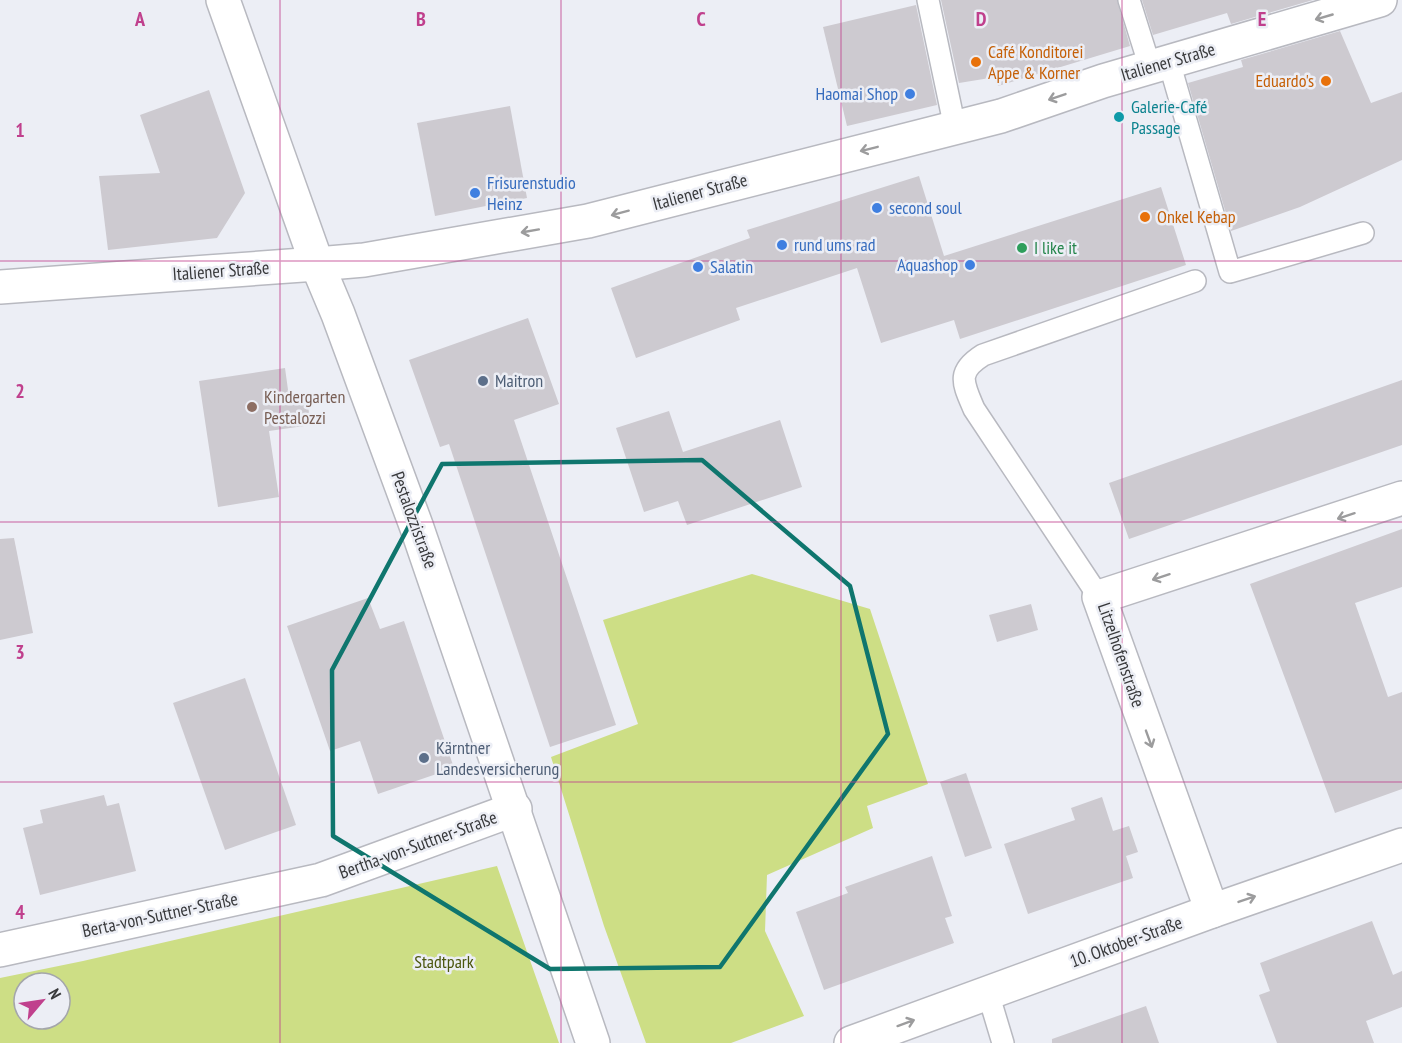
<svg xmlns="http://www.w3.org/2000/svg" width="1402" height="1043" viewBox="0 0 1402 1043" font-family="'PT Sans Narrow',sans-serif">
  <rect width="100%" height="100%" fill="#eceef5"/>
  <g fill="#cdde85" fill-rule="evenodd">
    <polygon points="752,574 870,609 928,784 867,806 873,828 767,875 765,931 804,1016 731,1043 646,1043 604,926 551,757 638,724 603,620"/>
    <path d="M497 866 559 1043H0V978L83 961ZM24 983H60V1019H24Z"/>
  </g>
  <g fill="#cdcad0">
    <polygon points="941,0 1117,0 1130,46 998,86 996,77 959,83"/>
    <polygon points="1142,0 1313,0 1231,24 1227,13 1153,35"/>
    <polygon points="916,5 937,105 847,126 823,27"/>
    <polygon points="1340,31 1371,103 1402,92 1402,160 1300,207 1231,231 1188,83 1243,67 1241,60"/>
    <polygon points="209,90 245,193 217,238 108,250 99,176 160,173 140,115"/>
    <polygon points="510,106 527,198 435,216 417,123"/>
    <polygon points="919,176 944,256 1161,187 1186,265 960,339 954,320 881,343 857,268 736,308 740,320 636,358 611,288 750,238 747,230"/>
    <polygon points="528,318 559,404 514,420 616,725 550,747 449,444 440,447 409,360"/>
    <polygon points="285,368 289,397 306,394 311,425 269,431 279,497 218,507 199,381"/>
    <polygon points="1402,380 1402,445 1129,539 1109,483"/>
    <polygon points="669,411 683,452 780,420 802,487 687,525 678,501 644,512 616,428"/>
    <polygon points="1402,529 1402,587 1355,603 1388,697 1402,692 1402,789 1335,813 1250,584"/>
    <polygon points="14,538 33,633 0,640 0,539"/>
    <polygon points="368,598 380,629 404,621 454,768 378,794 360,741 330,751 287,626"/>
    <polygon points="1031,604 1038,630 997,642 989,615"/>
    <polygon points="245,678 296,825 225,850 173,703"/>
    <polygon points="966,773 992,848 965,857 940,782"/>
    <polygon points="104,795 107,806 119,803 136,871 40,895 23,828 43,823 40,810"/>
    <polygon points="1102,797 1113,831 1129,826 1138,852 1126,856 1133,878 1028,914 1004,844 1075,820 1071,808"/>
    <polygon points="932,856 952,916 945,918 954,943 824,990 796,912 848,893 845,887"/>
    <polygon points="1372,921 1393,975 1402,971 1402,1007 1366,1021 1374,1043 1277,1043 1259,995 1270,991 1260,963"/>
    <polygon points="1146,1006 1159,1043 1052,1043 1052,1039"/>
  </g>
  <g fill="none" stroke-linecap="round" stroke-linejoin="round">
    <g stroke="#b8b9c0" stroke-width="24">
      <g id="lane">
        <polyline points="928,0 955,128"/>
        <polyline points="1129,0 1150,67"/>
        <polyline points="1169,62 1230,272 1363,233"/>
        <path d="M1099 597 974 409C963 383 956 372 983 355L1195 281"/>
        <polyline points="988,993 1003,1043"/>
      </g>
    </g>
    <g stroke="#b8b9c0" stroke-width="36">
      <g id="street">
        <polyline points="317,264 364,260 588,221 1001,116 1103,81 1380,0"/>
        <polyline points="1212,911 1099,597 1402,498"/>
        <polyline points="0,950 321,880 515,809"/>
        <polyline points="851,1043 1212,911 1402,845"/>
      </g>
    </g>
    <g stroke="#b8b9c0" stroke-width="36">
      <g id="secondary">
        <polyline points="223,0 317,264 338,314 417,528 593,1043"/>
        <polyline points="0,287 317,264"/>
      </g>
    </g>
    <use href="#lane" stroke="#fff" stroke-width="21"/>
    <use href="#street" stroke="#fff" stroke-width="33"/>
    <use href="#secondary" stroke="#fff" stroke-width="33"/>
  </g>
  <defs><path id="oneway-shaft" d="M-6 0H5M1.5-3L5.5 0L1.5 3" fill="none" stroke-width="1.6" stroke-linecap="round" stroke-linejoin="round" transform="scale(1.5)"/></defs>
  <g stroke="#9c9c9d">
    <use href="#oneway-shaft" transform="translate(1324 17) rotate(164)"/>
    <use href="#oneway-shaft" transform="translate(1057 97) rotate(161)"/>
    <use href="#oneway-shaft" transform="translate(869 149) rotate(166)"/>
    <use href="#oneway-shaft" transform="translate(620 213) rotate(165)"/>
    <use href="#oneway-shaft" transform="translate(530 231) rotate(170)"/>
    <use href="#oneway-shaft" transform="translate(1346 516) rotate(162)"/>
    <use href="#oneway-shaft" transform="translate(1161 577) rotate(162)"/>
    <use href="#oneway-shaft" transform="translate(1149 739) rotate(70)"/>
    <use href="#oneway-shaft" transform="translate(1247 899) rotate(-19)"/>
    <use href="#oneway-shaft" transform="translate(906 1023) rotate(-20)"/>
  </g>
  <path fill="none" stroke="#0f766e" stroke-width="4.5" stroke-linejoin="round" d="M702 460 850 586 888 734 720 967 550 969 333 836 332 670 442 464Z"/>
  <path fill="none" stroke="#c0408d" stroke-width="1.5" stroke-opacity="0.55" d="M280 0V1043M561 0V1043M841 0V1043M1122 0V1043M0 261H1402M0 522H1402M0 782H1402"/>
  <g fill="#e8710a" stroke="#eceef5" stroke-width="2">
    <circle cx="976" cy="62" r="6"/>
    <circle cx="1326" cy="81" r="6"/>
    <circle cx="1145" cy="217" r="6"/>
  </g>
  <g fill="#3f7fe0" stroke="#eceef5" stroke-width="2">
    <circle cx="910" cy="94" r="6"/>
    <circle cx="475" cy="193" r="6"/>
    <circle cx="877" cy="208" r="6"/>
    <circle cx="782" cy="245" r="6"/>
    <circle cx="970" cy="265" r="6"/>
    <circle cx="698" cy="267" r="6"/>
  </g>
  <circle fill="#0f9aa8" stroke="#eceef5" stroke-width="2" cx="1119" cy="117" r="6"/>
  <circle fill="#2e9e5b" stroke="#eceef5" stroke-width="2" cx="1022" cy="248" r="6"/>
  <g fill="#5c6f8a" stroke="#eceef5" stroke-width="2">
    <circle cx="483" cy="381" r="6"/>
    <circle cx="424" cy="758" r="6"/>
  </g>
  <circle fill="#8d6e63" stroke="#eceef5" stroke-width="2" cx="252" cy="407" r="6"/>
  <g text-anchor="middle" stroke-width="5" stroke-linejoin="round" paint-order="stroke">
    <g font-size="18" fill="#c56008" stroke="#eceef5" text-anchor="start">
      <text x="988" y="58">Café Konditorei<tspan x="988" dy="21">Appe &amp; Korner</tspan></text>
      <text x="1314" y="87" text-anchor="end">Eduardo's</text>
      <text x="1157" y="223">Onkel Kebap</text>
    </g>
    <g font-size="18" fill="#38393b" stroke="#eceef5">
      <text transform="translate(1168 62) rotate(-16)" y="6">Italiener Straße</text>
      <text transform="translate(700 192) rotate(-15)" y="6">Italiener Straße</text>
      <text transform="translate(221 271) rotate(-4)" y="6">Italiener Straße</text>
      <text transform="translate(414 520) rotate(70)" y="6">Pestalozzistraße</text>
      <text transform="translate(1121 655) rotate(71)" y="6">Litzelhofenstraße</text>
      <text transform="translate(418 845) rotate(-20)" y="6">Bertha-von-Suttner-Straße</text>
      <text transform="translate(160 915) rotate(-12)" y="6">Berta-von-Suttner-Straße</text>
      <text transform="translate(1126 942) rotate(-20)" y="6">10. Oktober-Straße</text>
    </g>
    <g font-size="18" fill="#366cbe" stroke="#eceef5" text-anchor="start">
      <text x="898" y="100" text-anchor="end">Haomai Shop</text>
      <text x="487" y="189">Frisurenstudio<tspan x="487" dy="21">Heinz</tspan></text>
      <text x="889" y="214">second soul</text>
      <text x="794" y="251">rund ums rad</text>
      <text x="958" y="271" text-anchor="end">Aquashop</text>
      <text x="710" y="273">Salatin</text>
    </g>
    <g font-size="18" fill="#0d838f" stroke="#eceef5" text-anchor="start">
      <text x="1131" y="113">Galerie-Café<tspan x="1131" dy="21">Passage</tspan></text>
    </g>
    <g font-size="18" fill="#27864d" stroke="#eceef5" text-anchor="start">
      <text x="1034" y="254">I like it</text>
    </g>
    <g font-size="18" fill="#4e5e75" stroke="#eceef5" text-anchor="start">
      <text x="495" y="387">Maitron</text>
      <text x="436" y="754">Kärntner<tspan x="436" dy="21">Landesversicherung</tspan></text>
    </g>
    <g font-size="18" fill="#785e54" stroke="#eceef5" text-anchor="start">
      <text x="264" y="403">Kindergarten<tspan x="264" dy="21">Pestalozzi</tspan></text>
    </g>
    <g font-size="18" fill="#4c570f" stroke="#eceef5">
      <text x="444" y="968">Stadtpark</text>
    </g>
  </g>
  <g font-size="20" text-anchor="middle" font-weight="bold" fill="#c0408d" stroke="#eceef5" stroke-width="5" stroke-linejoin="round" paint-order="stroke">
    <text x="140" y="26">A</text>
    <text x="421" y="26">B</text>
    <text x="701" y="26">C</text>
    <text x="981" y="26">D</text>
    <text x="1262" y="26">E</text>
    <text x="20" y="137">1</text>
    <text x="20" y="398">2</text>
    <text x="20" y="659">3</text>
    <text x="20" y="919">4</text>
  </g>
  <g transform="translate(42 1001) rotate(61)"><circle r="28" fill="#eceef5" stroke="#a4a6ab" stroke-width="1.5"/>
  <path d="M0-4.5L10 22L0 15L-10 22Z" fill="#c0408d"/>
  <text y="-9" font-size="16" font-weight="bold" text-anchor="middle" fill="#38393b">N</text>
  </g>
</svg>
